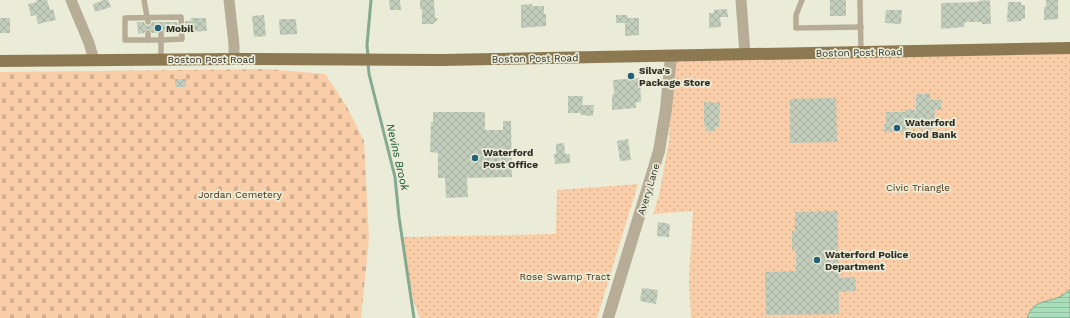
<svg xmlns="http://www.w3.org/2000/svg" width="1070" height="318" viewBox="0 0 1070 318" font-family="'Work Sans',sans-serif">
  <defs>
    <pattern id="grass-dots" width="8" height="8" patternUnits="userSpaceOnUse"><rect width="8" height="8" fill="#f8cda7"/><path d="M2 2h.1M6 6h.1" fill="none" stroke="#d5b090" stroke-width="1.8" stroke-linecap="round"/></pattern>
    <pattern id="cemetery-stones" width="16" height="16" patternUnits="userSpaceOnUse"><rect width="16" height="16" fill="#f8cda7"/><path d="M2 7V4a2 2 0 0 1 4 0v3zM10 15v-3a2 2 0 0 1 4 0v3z" fill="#d5b090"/></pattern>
    <pattern id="water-rules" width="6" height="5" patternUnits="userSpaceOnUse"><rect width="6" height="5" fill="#a9debb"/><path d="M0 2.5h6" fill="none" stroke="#92bfa1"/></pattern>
    <pattern id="building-cross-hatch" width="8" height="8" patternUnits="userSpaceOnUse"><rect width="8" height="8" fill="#c2cdbb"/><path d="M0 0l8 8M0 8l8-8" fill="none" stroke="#a7b0a1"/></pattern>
  </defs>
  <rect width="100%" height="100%" fill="#ebecd7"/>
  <g fill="url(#grass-dots)">
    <polygon points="1070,54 1070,318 691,318 689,281 693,211 653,214 659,195 669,141 671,56"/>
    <polygon points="638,184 597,318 420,318 414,303 403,244 403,237 556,234 557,190"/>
  </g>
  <polygon fill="url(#cemetery-stones)" points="268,69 325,74 346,105 364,141 369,239 361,318 0,318 0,72"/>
  <path fill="url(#water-rules)" stroke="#84aa8f" d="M1070 289V318H1027C1034 298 1048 304 1063 295 1065 294 1068 291 1070 289Z"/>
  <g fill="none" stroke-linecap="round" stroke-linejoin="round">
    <g stroke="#84aa8f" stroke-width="3">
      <polyline points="368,56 367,45 371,0"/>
      <polyline points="368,62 369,74 395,177 399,217 414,318"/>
    </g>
  </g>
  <g fill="url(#building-cross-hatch)">
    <polygon points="36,0 47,0 50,10 53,9 56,20 38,24 36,15 31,16 28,4 37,2"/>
    <polygon points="104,0 108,0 111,7 95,12 93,4"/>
    <polygon points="389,0 400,0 401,10 390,10"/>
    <polygon points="420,0 434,0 435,17 438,19 433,24 422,24 422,9 420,9"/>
    <rect x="830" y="0" width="16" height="16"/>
    <polygon points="990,0 991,24 982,24 982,22 965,22 964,27 941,29 941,3 978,2 978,1"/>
    <polygon points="1046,0 1058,0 1058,19 1044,20 1044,7 1046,7"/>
    <polygon points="1008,2 1021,2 1021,5 1025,5 1025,19 1021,19 1021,21 1007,22"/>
    <polygon points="532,4 532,6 544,6 544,14 546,14 546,26 521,28 521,5"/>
    <polygon points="727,9 728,17 720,17 721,27 709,28 709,13 714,13 714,10"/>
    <polygon points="886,10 902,10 901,24 885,23"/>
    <polygon points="264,15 266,36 254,37 252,16"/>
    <polygon points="616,15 627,15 628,18 639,18 639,35 625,36 625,23 616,23"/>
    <rect x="0" y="18" width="10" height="15"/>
    <polygon points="191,18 206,18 207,31 186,32 185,21 191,21"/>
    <polygon points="279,19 296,19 297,34 280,35"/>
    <polygon points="137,22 144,22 145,25 148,26 151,25 152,22 177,22 177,33 165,33 163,30 161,29 158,31 157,33 152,33 150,30 148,29 145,31 144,33 138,34"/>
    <polygon points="640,78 641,102 636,102 636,108 612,110 612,95 614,94 613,80"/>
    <rect x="175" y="79" width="11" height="8"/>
    <polygon points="916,94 930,94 930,100 941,100 941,110 935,110 934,129 909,128 909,129 905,129 905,132 884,132 884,124 886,124 886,112 905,112 905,110 916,110"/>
    <polygon points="568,96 583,96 582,105 594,105 593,116 581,115 581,113 568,113"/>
    <polygon points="836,98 837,142 790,143 790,99"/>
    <polygon points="704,102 720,103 719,127 715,127 715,131 706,131 706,126 704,126"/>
    <polygon points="433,112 485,112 485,130 503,130 503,121 511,121 512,177 467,178 468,197 446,198 445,178 438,178 438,153 430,152 431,122 433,122"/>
    <polygon points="628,139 631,160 620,161 617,141"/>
    <polygon points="564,143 565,154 570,154 570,163 555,164 554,154 556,154 556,144"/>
    <polygon points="837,211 839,278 855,277 856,291 839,292 839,314 766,315 765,272 796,271 796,250 792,250 792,231 795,231 795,212"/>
    <polygon points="658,222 670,224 669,237 657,236"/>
    <polygon points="642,288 658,290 656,304 640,301"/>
  </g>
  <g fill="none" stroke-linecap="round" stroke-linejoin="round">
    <g stroke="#b7ad97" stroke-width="5.5">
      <polyline points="144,0 148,22"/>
      <polyline points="802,0 796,15 796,28 861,27"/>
      <polyline points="860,0 861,52"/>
      <polyline points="148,40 148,33"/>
      <polyline points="161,60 161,40 125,40 125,18 181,17 182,39 161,40 161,33"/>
    </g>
    <g stroke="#b7ad97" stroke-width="11">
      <polyline points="71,0 89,43 94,60"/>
      <polyline points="229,0 234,45 234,59"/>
      <polyline points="741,0 745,54"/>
    </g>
    <polyline stroke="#b7ad97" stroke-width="12" points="608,318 659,151 666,109 671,56"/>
    <polyline stroke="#8c7951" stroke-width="12" points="0,61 234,59 442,60 1070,48"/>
  </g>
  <g fill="#226177" stroke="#ebecd7" stroke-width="1.5">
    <circle cx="158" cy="28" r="4"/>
    <circle cx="631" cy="76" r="4"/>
    <circle cx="897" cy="128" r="4"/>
    <circle cx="475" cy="158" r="4"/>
    <circle cx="817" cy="260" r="4"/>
  </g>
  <g text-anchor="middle" stroke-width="3.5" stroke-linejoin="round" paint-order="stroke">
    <g font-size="10" font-weight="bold" fill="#2f2f27" stroke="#ebecd7" text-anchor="start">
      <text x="166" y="32">Mobil</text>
      <text x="639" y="74">Silva's<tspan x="639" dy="12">Package Store</tspan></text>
      <text x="905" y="126">Waterford<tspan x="905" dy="12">Food Bank</tspan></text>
      <text x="483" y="156">Waterford<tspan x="483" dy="12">Post Office</tspan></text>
      <text x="825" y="258">Waterford Police<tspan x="825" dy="12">Department</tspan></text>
    </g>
    <g font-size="10" fill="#2f2f27" stroke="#ebecd7">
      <text transform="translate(859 52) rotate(-1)" y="4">Boston Post Road</text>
      <text transform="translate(535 58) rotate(-1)" y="4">Boston Post Road</text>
      <text x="211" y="63">Boston Post Road</text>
      <text transform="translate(648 189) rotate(-73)" y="4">Avery Lane</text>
    </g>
    <g font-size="10" fill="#4f3112" stroke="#ebecd7">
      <text x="918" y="191">Civic Triangle</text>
      <text x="240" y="198">Jordan Cemetery</text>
      <text x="565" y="280">Rose Swamp Tract</text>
    </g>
    <g font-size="11" font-style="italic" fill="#165232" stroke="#ebecd7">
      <text transform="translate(398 157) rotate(77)" y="4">Nevins Brook</text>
    </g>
  </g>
</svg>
